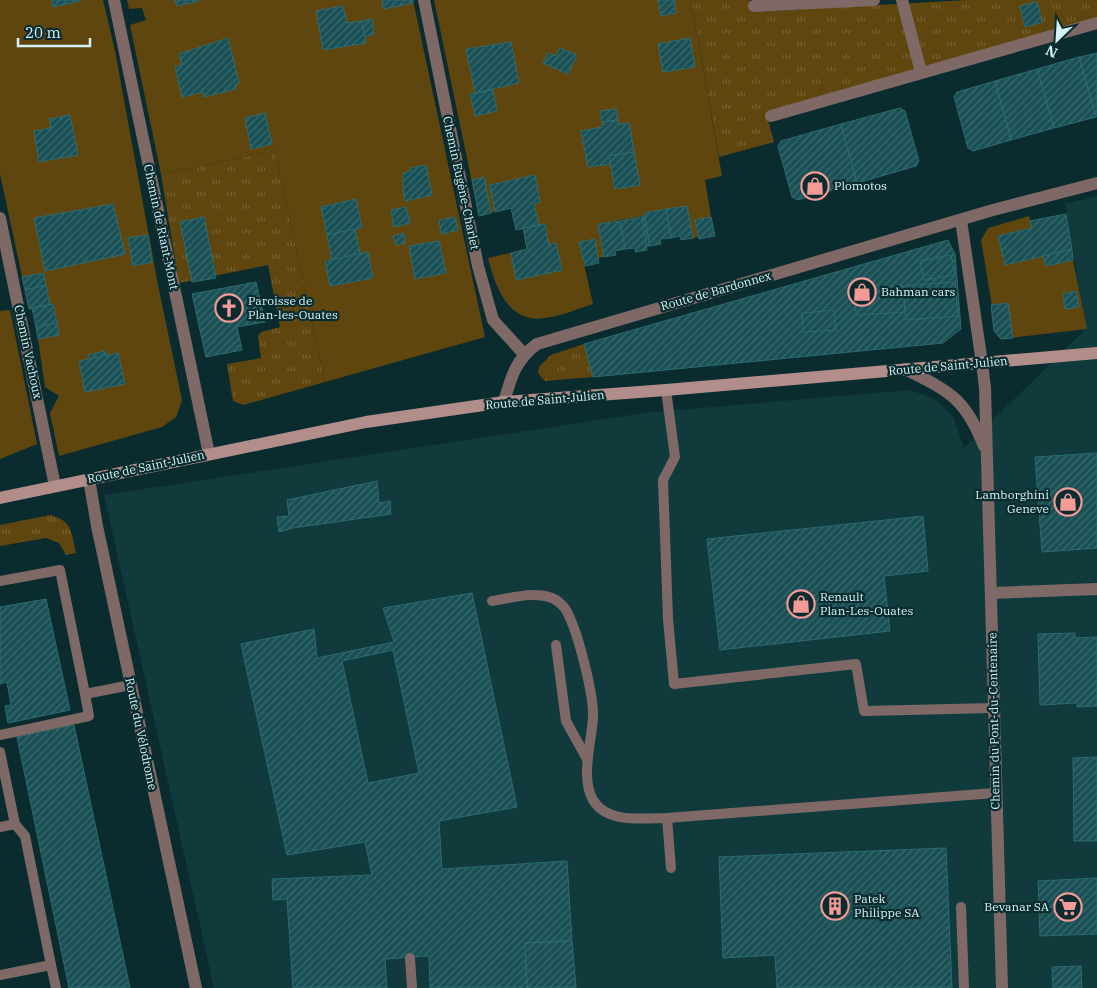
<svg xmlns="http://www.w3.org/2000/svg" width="1097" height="988" viewBox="0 0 1097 988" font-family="'IBM Plex Serif',serif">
  <defs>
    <pattern id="grass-tufts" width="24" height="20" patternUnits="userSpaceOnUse" patternTransform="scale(1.25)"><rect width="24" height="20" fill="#5f460f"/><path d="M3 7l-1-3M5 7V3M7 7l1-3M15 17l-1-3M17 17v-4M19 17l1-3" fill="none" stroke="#756133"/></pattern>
    <pattern id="building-hatch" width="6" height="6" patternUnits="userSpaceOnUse" patternTransform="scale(1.25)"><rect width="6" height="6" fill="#195055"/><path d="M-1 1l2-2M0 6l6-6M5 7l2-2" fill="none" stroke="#3a6a6e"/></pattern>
  </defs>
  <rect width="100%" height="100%" fill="#0a2c2f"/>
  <polygon fill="#113a3d" points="1097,196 1097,988 214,988 104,495 644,413 910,390 933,398 953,416 964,448 1086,329 1065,204"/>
  <g fill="url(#grass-tufts)">
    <polygon points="691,0 750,0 751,12 968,0 1097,0 1097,19 766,112 774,142 719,157"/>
    <polygon points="275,151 325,382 243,405 233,401 227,364 261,358 258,336 261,332 280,327 268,265 179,283 161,174"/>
    <polygon points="584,344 593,377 545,381 538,373 539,367 551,355"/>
    <path d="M50 515C73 521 71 532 76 553L66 555 59 543 46 538 0 546V525Z"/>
  </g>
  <g fill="#5f460f">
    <polygon points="0,0 103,0 115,51 158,285 182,400 176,417 162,427 59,456 50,413 59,396 45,387 38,339 59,335 53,304 29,309 0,174"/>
    <polygon points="127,0 413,0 485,337 325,382 275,151 161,174 130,25 146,20 142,8 129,9"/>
    <path d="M434 0H691L722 176 705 180 711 217 695 220 698 237 693 238 687 206 644 213V216L598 224 604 257 598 258 579 242 593 304C577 309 561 316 545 318 508 324 495 286 488 258L527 249 523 228 516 230 511 208 479 216Z"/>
    <polygon points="1029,216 1032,228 998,236 1005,264 1043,256 1046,266 1073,260 1087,329 1001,339 997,336 981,240 988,228"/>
    <polygon points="10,310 37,444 0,459 0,311"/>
  </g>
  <g fill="url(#building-hatch)" stroke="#2c6b70" fill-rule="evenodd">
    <polygon points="52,0 80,0 80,1 53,7"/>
    <polygon points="175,0 199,0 199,1 177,6"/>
    <polygon points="382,0 413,0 413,3 383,9"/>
    <polygon points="658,0 674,0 676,13 661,16"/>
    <polygon points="1037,2 1042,22 1025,27 1020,6"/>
    <polygon points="343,6 347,23 362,21 366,43 323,50 316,11"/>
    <polygon points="372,19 374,34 365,37 362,21"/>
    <polygon points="228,38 239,83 235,84 236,89 204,97 203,92 182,97 175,67 182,65 179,54"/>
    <polygon points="690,38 695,67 663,72 658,44"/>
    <polygon points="511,42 519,83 475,93 466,49"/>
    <polygon points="560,48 577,55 568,74 543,63 548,53 556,56"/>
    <polygon points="1097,53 1097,116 1096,117 1079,57"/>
    <polygon points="1079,57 1096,117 1054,128 1037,69"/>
    <polygon points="1037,69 1054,128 1011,140 995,81"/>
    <polygon points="995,81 1011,140 973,151 968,148 954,97 957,92"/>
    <polygon points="493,90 497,111 475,116 470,94"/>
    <polygon points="900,108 905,111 919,161 916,166 857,183 841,124"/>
    <polygon points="616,109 618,120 602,122 600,111"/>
    <polygon points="265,113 272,144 251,149 245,118"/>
    <polygon points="70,115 78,155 39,162 34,131 51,128 49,119"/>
    <polygon points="618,120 618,124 629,123 634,152 609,156 611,164 588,167 581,131 602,127 602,122"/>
    <polygon points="841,124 857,183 798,200 792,197 778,146 781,141"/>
    <polygon points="634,152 640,185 615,189 609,156"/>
    <polygon points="426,165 432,195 405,201 403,187 403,173 411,171 410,168"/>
    <polygon points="535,175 540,202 534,204 539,225 516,230 511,208 495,212 490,185"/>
    <polygon points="484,177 491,213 479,216 472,180"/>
    <polygon points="356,199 362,228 327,235 321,207"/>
    <polygon points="113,204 125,254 45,271 34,218"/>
    <polygon points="687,206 693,238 681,240 680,236 671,238 666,209"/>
    <polygon points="406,207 410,223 394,227 391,210"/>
    <polygon points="666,209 671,238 660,239 661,244 650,246 644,213"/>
    <polygon points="1066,214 1072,249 1005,265 998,236 1032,228 1030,221"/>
    <polygon points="644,216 650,246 646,246 642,217"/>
    <polygon points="204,217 216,278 192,282 180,222"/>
    <polygon points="455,217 458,230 441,234 439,220"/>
    <polygon points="642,217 647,250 635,252 635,248 625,249 620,221"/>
    <polygon points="711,217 715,236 699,239 695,220"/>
    <polygon points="620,221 625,249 615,251 616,255 604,257 598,224"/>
    <polygon points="545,224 549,245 556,243 562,270 516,280 511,253 527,249 523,228"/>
    <polygon points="355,229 360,254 332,260 327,235"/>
    <polygon points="404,233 405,243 396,245 393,236"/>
    <polygon points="148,235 152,262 133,266 128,238"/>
    <polygon points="595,239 599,263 585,266 579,242"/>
    <polygon points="948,240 955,254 961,329 943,343 593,377 584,344"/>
    <polygon points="439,241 446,273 415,279 409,246"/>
    <polygon points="1072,249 1073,260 1046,266 1043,256"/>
    <polygon points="368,252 373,278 330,286 325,261"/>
    <polygon points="951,255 955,275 924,280 920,261"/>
    <polygon points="43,273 46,285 25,290 22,277"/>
    <polygon points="256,282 265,322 237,327 242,350 206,357 192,294"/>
    <polygon points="955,282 958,316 906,320 903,286"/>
    <polygon points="46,285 50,305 29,309 25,290"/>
    <polygon points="903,286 905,312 856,315 855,290"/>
    <polygon points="1076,291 1079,307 1065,309 1063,294"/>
    <polygon points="1008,303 1013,338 1001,339 994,331 991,305"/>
    <polygon points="53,304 57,323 36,327 32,308"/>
    <polygon points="834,310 836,330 803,332 802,313"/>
    <polygon points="57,323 59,335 38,339 36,327"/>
    <polygon points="105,351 106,356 90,359 88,355"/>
    <polygon points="118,353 125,384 85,392 79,361"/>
    <polygon points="1097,453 1097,548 1042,552 1035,457"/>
    <polygon points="377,481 379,503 390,501 391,514 293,528 279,532 277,517 289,516 287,500"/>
    <polygon points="923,516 928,571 884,576 890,631 720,650 707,539"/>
    <path d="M472 593 517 807 439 821 442 869 567 861 572 941 525 943 527 988H430L429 956 385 959 387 988H293L287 899 273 900 272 879 372 875 365 842 287 855 241 644 314 629 317 658 394 642 383 608ZM393 650 419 773 368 783 342 661Z"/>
    <polygon points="46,599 70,710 8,723 5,706 11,705 7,682 0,684 0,607"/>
    <polygon points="1075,633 1075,638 1097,637 1097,706 1077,707 1077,703 1040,705 1038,634"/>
    <polygon points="74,725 130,988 69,988 17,737"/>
    <polygon points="1097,757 1097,841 1074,841 1073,758"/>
    <polygon points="946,848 952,988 777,988 775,955 723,958 719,857"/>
    <polygon points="1097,878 1097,934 1040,936 1038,881"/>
    <polygon points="572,941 576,988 527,988 525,943"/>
    <polygon points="1081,966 1082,988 1053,988 1052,967"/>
  </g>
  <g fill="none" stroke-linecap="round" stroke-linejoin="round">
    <g stroke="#7f6967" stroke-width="10">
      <polyline points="666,390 675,457 663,480 668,619 674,684 856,664 864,711 994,708"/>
      <polyline points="0,581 60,570 85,694 131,685"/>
      <path d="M492 601C512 598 533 591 552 598 558 600 566 608 568 614 578 633 594 695 593 717 592 741 580 777 593 800 607 824 644 818 667 818L995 793"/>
      <polyline points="556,645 566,721 587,759"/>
      <polyline points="0,735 89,716 85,694"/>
      <polyline points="0,752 15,824 25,836 51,965 0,975"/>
      <polyline points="667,818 671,868"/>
      <polyline points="0,827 15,824"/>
      <polyline points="961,907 964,988"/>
      <polyline points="410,958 412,988"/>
      <polyline points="51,965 56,988"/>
    </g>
    <g stroke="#7f6967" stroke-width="12">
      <polyline points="902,0 921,72"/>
      <polyline points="754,6 874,0"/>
      <polyline points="771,116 1097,23"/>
    </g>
    <g stroke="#7f6967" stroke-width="12">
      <polyline points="114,0 209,454"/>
      <polyline points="424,0 478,266 493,320 523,353"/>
      <polyline points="0,218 55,486"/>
      <polyline points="961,220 982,363"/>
      <path d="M504 402C511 377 516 359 537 344L993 210 1097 183"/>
      <polyline points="89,479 97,526 196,988"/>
      <polyline points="993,593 1097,589"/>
    </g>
    <g stroke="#7f6967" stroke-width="12">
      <path d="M982 363 985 388C992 588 995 788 1002 988"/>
      <path d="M905 369C949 391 965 398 984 446"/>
    </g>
    <polyline stroke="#b28e8b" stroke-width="12" points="0,498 366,422 504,402 666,390 1097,353"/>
  </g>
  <defs>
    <g id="shop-ring" transform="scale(1.4375)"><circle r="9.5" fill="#0a2c2f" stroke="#f59b97" stroke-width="1.5"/><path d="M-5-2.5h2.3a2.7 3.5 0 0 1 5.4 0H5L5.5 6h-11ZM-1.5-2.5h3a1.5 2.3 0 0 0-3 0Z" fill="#f59b97"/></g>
    <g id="church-ring" transform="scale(1.4375)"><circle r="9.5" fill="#0a2c2f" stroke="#f59b97" stroke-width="1.5"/><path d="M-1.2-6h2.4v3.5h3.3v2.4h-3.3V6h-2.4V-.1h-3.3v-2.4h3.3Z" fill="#f59b97"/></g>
    <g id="building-ring" transform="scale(1.4375)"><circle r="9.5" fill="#0a2c2f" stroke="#f59b97" stroke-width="1.5"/><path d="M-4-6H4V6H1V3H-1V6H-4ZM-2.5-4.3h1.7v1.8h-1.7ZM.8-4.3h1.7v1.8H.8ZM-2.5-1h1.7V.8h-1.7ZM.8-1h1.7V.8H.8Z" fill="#f59b97"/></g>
    <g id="supermarket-ring" transform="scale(1.4375)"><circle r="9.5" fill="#0a2c2f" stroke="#f59b97" stroke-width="1.5"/><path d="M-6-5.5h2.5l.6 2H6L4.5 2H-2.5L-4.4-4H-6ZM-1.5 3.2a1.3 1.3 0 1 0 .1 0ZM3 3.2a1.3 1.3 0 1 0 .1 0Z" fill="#f59b97"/></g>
  </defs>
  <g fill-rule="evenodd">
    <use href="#shop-ring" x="815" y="186"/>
    <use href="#shop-ring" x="862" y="292"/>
    <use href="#church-ring" x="229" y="308"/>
    <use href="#shop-ring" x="1068" y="502"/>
    <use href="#shop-ring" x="801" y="604"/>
    <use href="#building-ring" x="835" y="906"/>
    <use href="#supermarket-ring" x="1068" y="907"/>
  </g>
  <g text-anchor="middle" stroke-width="4.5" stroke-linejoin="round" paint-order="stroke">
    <g font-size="12" fill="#d5f4f6" stroke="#0a2c2f">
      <text transform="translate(461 183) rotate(78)" y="4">Chemin Eugène-Charlet</text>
      <text transform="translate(161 227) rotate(78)" y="4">Chemin de Riant-Mont</text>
      <text transform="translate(716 291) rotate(-16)" y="4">Route de Bardonnex</text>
      <text transform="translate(28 352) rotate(78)" y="4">Chemin Vachoux</text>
      <text transform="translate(948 366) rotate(-5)" y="4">Route de Saint-Julien</text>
      <text transform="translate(545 400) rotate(-5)" y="4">Route de Saint-Julien</text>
      <text transform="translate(146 467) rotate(-12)" y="4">Route de Saint-Julien</text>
      <text transform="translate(994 721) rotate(-91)" y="4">Chemin du Pont-du-Centenaire</text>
      <text transform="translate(141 734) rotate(78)" y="4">Route du Vélodrome</text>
    </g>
    <g font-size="12" fill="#d5f4f6" stroke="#0a2c2f" text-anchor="start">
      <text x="834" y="190">Plomotos</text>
      <text x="881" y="296">Bahman cars</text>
      <text x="248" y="305">Paroisse de<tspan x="248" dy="14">Plan-les-Ouates</tspan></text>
      <text x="1049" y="499" text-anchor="end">Lamborghini<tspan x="1049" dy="14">Geneve</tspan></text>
      <text x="820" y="601">Renault<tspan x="820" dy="14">Plan-Les-Ouates</tspan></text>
      <text x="854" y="903">Patek<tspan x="854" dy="14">Philippe SA</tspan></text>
      <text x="1049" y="911" text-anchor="end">Bevanar SA</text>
    </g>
  </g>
  <g transform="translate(1057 40) rotate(205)" stroke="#0a2c2f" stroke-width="4" paint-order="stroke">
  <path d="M0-4L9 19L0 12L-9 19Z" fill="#d5f4f6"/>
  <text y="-8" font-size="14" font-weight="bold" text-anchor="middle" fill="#d5f4f6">N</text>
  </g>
  <path d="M18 38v8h72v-8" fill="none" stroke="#d5f4f6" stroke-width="2.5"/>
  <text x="25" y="38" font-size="15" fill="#d5f4f6" stroke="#0a2c2f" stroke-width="4" paint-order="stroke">20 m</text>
</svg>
